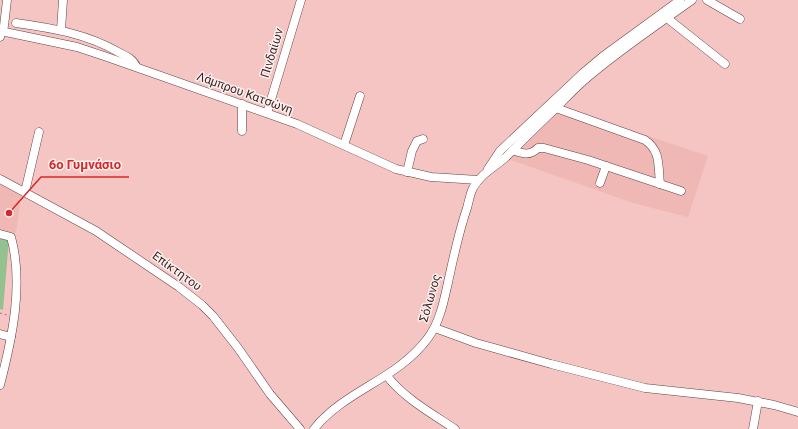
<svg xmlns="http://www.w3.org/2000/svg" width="798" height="429" viewBox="0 0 798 429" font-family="Roboto,sans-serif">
  <rect width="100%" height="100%" fill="#f4c5c2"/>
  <g fill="#f0b8b5">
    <polygon points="562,107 708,156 688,217 633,203 511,160"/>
    <polygon points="0,183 21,195 16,233 0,231"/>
  </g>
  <polygon fill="#94c190" points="0,238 9,239 3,310 0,309"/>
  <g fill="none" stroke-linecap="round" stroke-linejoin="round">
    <g stroke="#67403f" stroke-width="9">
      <g id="minor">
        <polyline points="707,0 740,19"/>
        <polyline points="667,18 725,64"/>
        <path d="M16 23C52 28 88 34 120 53 126 56 133 59 136 66"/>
        <polyline points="61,30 63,0"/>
        <polyline points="0,31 77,47 107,57 297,124 396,169 431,177 478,180"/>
        <polyline points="0,37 4,26 7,0"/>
        <polyline points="242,104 242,131"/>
        <path d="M556 108 645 140C661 151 658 166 660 184"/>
        <polyline points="267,113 301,0"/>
        <polyline points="344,145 360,96"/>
        <path d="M513 150C523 154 530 156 538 148H544L588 160 681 191"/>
        <polyline points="488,169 500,151 583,73 602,57 680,0"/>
        <polyline points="407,172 412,151 417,141 423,139"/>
        <polyline points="0,179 96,231 179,287 202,305 213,316 238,348 270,394 300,429"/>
        <polyline points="600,183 606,166"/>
        <polyline points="25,192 39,132"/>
        <path d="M0 234 11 237C24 284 12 339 0 385"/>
        <polyline points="435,328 476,343 551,364 645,388 738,398 774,405 798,412"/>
        <polyline points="0,334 11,337"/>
        <path d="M387 376C404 398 431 413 455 429"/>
        <path d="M314 429C345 390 397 380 428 338 439 323 443 305 447 287 453 260 458 234 467 208 469 201 470 194 473 188 481 173 496 167 508 155 524 139 539 124 555 109 566 98 576 87 588 77 621 49 657 25 692 0"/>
        <polyline points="753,429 758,401"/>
      </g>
    </g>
    <polyline stroke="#9c7a78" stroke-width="1" stroke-dasharray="2 3" stroke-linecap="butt" points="0,313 7,315"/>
    <use href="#minor" stroke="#fff" stroke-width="8"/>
  </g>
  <g text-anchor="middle" stroke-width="3" stroke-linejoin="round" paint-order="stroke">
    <g font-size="12" fill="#392726" stroke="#feefee">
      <text transform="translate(272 53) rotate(-73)" y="4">Πινδαίων</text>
      <text transform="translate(245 93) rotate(20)" y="4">Λάμπρου Κατσώνη</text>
      <text transform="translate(177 271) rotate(36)" y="4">Επίκτητου</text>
      <text transform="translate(430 298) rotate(-74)" y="4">Σόλωνος</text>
    </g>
  </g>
  <path fill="none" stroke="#d62828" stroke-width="1.5" d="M9 213L41 177H129"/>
  <circle fill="#d62828" stroke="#feefee" stroke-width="1.5" cx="9" cy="213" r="4"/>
  <g font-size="13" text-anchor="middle" font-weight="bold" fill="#d62828" stroke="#feefee" stroke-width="3" stroke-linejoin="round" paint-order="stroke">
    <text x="85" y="169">6ο Γυμνάσιο</text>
  </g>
</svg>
